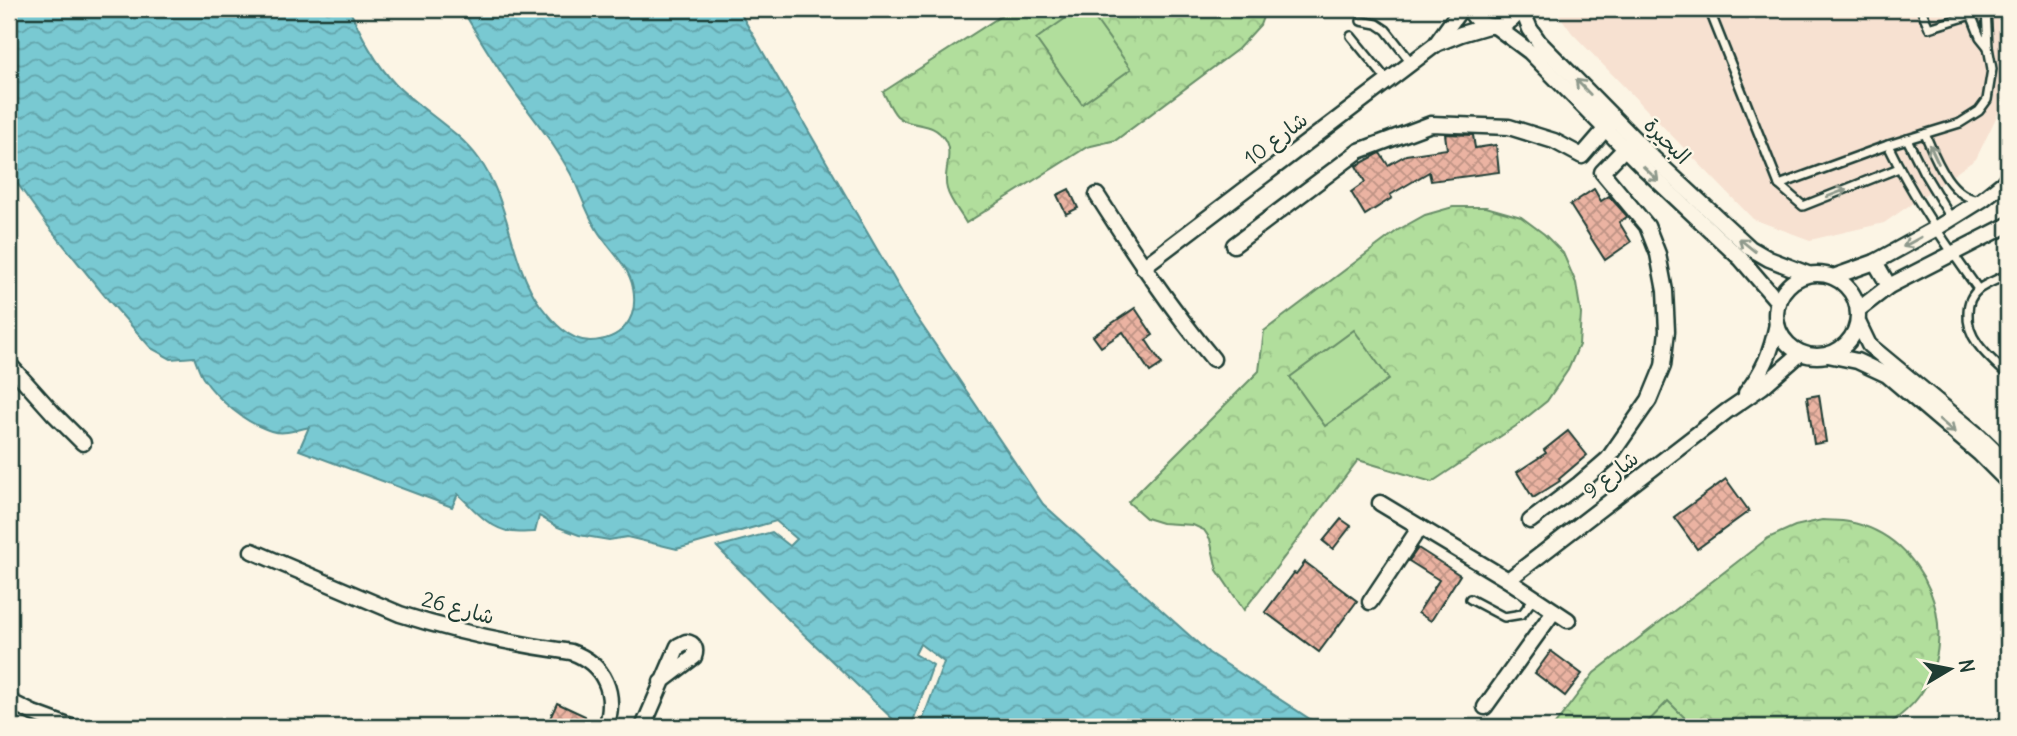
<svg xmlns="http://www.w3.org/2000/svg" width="2017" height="736" viewBox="0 0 2017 736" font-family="Delius,'Playpen Sans Arabic',sans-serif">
  <defs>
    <pattern id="park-crowns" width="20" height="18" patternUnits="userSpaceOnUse" patternTransform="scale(1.75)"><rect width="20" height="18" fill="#b1de9c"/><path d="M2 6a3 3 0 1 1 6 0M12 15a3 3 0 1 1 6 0" fill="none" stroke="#98bf87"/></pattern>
    <pattern id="water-waves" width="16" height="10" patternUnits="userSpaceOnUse" patternTransform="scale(1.75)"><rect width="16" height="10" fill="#79c9d2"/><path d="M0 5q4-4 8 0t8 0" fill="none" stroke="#63a4ab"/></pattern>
    <pattern id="building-cross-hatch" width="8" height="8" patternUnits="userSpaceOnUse" patternTransform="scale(1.75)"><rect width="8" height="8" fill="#ebb3a2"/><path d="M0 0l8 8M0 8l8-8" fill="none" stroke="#be9385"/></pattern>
  </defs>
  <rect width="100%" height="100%" fill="#fcf5e5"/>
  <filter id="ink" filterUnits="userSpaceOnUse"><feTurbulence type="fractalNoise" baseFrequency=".0143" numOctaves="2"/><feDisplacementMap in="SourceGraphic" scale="14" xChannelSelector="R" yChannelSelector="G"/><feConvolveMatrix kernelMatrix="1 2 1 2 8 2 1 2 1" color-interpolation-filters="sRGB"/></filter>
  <g filter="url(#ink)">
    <polygon fill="#f7e1d1" points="1555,9 1997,9 2008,93 1976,159 1884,223 1810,240 1753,219 1572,33"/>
    <g fill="url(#park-crowns)" stroke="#688e68" stroke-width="2">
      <path d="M1008 9H1266L1260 25 1238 49 1116 140 1087 147 966 223C960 212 950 201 947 189 942 173 954 155 945 140 933 119 911 129 897 116 891 110 887 99 883 92L1007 12Z"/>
      <polygon points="1453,207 1486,207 1521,217 1544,234 1563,253 1576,283 1581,314 1579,345 1568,370 1547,401 1516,426 1432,482 1358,460 1244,610 1217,570 1210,539 1204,530 1193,525 1162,523 1146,518 1128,502 1259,371 1264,331 1398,230 1425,215"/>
      <path d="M1822 520C1831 521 1840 520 1849 522 1925 536 1964 631 1920 695 1911 708 1898 718 1885 727H1553L1594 673 1768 538 1795 526Z"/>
    </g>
    <g fill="#b1de9c" stroke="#688e68" stroke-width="2">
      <polygon points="1079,9 1088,9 1131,69 1082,104 1036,39"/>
      <polygon points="1354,330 1389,379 1325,426 1290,377"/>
      <polygon points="1668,701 1694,727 1643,727"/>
    </g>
    <path fill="url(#water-waves)" stroke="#559193" stroke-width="2" d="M9 9H349C362 36 375 63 396 85 422 111 457 129 479 159 511 203 509 261 540 305 552 321 569 341 590 341 621 340 639 320 633 288 629 265 609 250 597 230 588 215 582 198 575 182 569 170 561 157 553 145 542 128 528 111 516 94 496 66 479 38 462 9H738L915 315 1043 504 1209 653 1322 727H920L944 662 920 644 915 654 933 665 911 727H901L790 621 717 547 772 532 790 546 797 539 776 521 677 549 627 537 609 540 579 535 558 527 539 516 535 532C528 532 519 533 512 532 489 529 474 509 458 494L452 507 299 450 309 427C297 430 284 435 271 431 245 423 218 400 203 378 199 372 197 364 194 357L171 359 151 348 105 296 48 226 9 172Z"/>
    <g fill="url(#building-cross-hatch)" stroke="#1f3d34" stroke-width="2">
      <polygon points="1445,134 1473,135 1475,148 1496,145 1499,172 1431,181 1429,172 1390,195 1392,198 1365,215 1351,192 1365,182 1356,166 1380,153 1388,165 1406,155 1447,149"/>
      <polygon points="1069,189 1078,208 1066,214 1057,195"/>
      <polygon points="1594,189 1601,201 1609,196 1626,215 1627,217 1619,222 1631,242 1605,260 1570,205"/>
      <polygon points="1135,308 1153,335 1146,340 1162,364 1150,372 1123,332 1101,347 1093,336"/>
      <polygon points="1819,395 1826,442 1814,444 1807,397"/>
      <polygon points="1568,431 1587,455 1559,479 1560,481 1533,498 1517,472 1546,453 1544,450"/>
      <polygon points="1726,479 1749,511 1697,549 1674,517"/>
      <polygon points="1341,519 1351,526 1333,549 1323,541"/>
      <polygon points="1418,548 1460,575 1431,621 1418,613 1439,580 1409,561"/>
      <polygon points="1305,562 1357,601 1319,652 1265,612 1294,573 1296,574"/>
      <polygon points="1551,651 1582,674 1565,696 1535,673"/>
      <polygon points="557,703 585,716 588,727 546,727"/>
    </g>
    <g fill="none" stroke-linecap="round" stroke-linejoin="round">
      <g stroke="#1f3d34" stroke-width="12">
        <g id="service">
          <polyline points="1709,9 1779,185 1803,206 1899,168"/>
          <polyline points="1921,9 1929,28 1971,15"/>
          <polyline points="1969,9 1980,37 1988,47"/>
          <polyline points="1361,21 1377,24 1386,30 1411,62"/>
          <polyline points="1351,36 1387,80"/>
          <path d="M1925 134C1935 157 1949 197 1979 200"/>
          <polyline points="1907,139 1924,173 1951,218"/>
          <path d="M1888 145C1913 197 1945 243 1978 289"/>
          <polyline points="1779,185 1888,145 1960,123 1979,111 1987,100 1992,69 1988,47 1986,9"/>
          <path d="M2008 274C1999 279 1987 283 1979 289 1971 295 1968 303 1968 313 1966 340 1990 358 2008 375"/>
          <polyline points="1470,599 1504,617 1522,614 1534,598"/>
        </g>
      </g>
      <g stroke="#1f3d34" stroke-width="19">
        <g id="minor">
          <path d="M1469 9C1480 32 1509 32 1520 9"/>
          <polyline points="1522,9 1530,29 1539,42 1654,159 1750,248 1769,259 1808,274"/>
          <polyline points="1495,26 1530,52 1645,169 1741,259 1778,302"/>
          <polyline points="1436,44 1461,34 1488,26"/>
          <path d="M1097 195C1134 253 1169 306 1213 359"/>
          <polyline points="1234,245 1359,151 1431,124 1509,127 1554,141 1582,156 1614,119"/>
          <polyline points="1875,262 1889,286"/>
          <polyline points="1143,267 1435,45 1461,9"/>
          <circle cx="1817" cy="315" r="41"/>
          <polyline points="1833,277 1875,262 1935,229 1983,199 2003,183 2008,176"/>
          <polyline points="1858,310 1889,286 2008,225"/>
          <polyline points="1858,322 1869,345 1980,437 2008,464"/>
          <polyline points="1828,355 1857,361 1887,375 1980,454 2008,482"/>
          <polyline points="9,364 53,413 83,443"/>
          <path d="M1746 393C1764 370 1771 353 1777 324"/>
          <polyline points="1380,503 1508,580 1568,620"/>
          <polyline points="1530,521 1579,484 1608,459 1649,400 1663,366 1667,331 1665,291 1658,254 1647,226 1602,172 1634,139"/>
          <path d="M252 551 400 614C456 632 513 644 571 652 605 664 617 694 606 727"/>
          <polyline points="1508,580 1727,411 1762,387 1801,353"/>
          <polyline points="1370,602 1420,527"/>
          <polyline points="9,701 33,713 71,727"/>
          <polyline points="1485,707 1554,611"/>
          <path d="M643 727 678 646 686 642C694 643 697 649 694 657L661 682"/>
        </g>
      </g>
      <use href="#service" stroke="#fcf5e5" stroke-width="7"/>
      <use href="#minor" stroke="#fcf5e5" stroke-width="14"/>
    </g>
    <defs><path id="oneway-shaft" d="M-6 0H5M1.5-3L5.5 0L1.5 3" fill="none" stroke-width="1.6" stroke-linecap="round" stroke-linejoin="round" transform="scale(1.75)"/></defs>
    <g stroke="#8e998c">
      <use href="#oneway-shaft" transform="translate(1583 87) rotate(-134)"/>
      <use href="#oneway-shaft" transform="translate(1934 154) rotate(-115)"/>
      <use href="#oneway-shaft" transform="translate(1651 174) rotate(44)"/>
      <use href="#oneway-shaft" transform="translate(1837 193) rotate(-21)"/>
      <use href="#oneway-shaft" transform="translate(1912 242) rotate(151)"/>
      <use href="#oneway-shaft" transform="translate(1747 245) rotate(-141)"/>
      <use href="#oneway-shaft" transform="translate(1947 426) rotate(41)"/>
    </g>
  </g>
  <g text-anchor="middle" stroke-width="5" stroke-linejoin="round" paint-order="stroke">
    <g font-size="21" fill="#1f3d34" stroke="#fcf5e5">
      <text transform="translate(1276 139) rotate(-37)" y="7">شارع 10</text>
      <text transform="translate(1667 141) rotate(45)" y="7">البحيرة</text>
      <text transform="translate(1611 475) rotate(-38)" y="7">شارع 9</text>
      <text transform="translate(458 608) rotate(15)" y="7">شارع 26</text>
    </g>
  </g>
  <rect width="2017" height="736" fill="none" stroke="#fcf5e5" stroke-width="35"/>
  <rect x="18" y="18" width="1982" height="701" fill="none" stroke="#1f3d34" stroke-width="2.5" filter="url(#ink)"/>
  <g transform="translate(1950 669) rotate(80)" stroke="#fcf5e5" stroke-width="5" paint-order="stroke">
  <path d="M0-5L12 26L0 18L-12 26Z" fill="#1f3d34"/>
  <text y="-10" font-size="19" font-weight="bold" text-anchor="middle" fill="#1f3d34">N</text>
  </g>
</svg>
